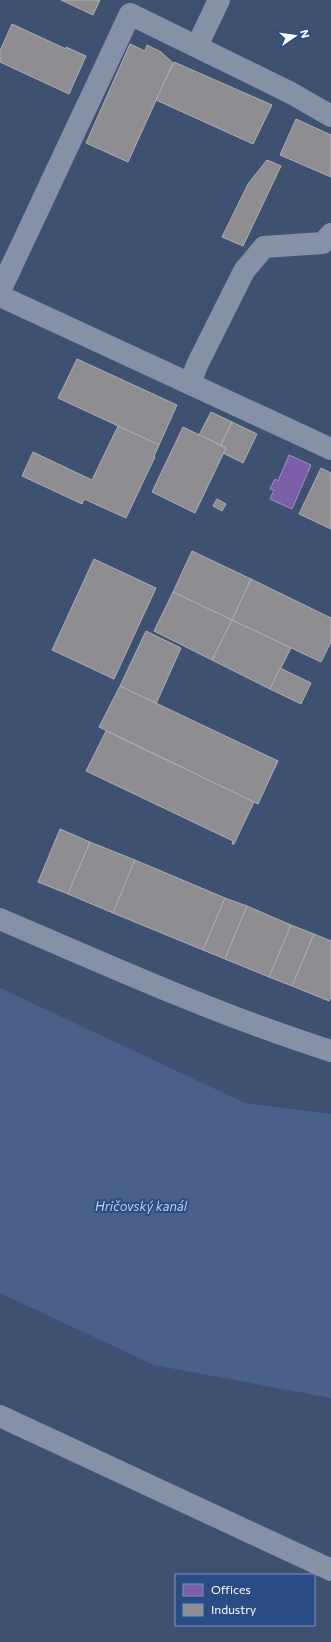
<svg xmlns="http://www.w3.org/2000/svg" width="331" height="1642" viewBox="0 0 331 1642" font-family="Commissioner,sans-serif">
  <rect width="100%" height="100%" fill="#3e5170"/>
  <polygon fill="#496189" points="0,988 245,1103 331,1114 331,1398 154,1365 0,1293"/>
  <polygon fill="#7b5ea7" stroke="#a38ec1" points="289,455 311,465 292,509 270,499 274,490 270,489 275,479 278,481"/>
  <g fill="#8d8d92" stroke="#afafb3">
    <polygon points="61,0 100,0 93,15"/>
    <polygon points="12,24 66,49 66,47 86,56 69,94 0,62 0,51"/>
    <polygon points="130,44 145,51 147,45 161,52 173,63 128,162 86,143"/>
    <polygon points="174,62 272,105 253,144 156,100"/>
    <polygon points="296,119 331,135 331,177 280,155"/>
    <polygon points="267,160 281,166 243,246 222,237 248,184"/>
    <polygon points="77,359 177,405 159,445 58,398"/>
    <polygon points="211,412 232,422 221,445 199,435"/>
    <polygon points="232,422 257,434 243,463 223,453 226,448 221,445"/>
    <polygon points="118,426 159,445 154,456 155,457 126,518 84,499 82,504 22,476 33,452 92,480"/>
    <polygon points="183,427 226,448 195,513 152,492"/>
    <polygon points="321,468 331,473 331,529 299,514"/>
    <polygon points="217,499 226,504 222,511 213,506"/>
    <polygon points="192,551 251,579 232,620 173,592"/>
    <polygon points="94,559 156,588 114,679 52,650"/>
    <polygon points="251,579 331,618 331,642 321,662 232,620"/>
    <polygon points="173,592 232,620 212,660 154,631"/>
    <polygon points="232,620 291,648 270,689 212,660"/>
    <polygon points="146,631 181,648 156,704 120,686"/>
    <polygon points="280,668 311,683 301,704 270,689"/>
    <polygon points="120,686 278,761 258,804 99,727"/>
    <polygon points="106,731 254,802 234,844 232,844 233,841 86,771"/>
    <polygon points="60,829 90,842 68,894 38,882"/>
    <polygon points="90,842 135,860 113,913 68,894"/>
    <polygon points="135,860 225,898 203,950 113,913"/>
    <polygon points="225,898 247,906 225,959 203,950"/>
    <polygon points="247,906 291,925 269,977 225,959"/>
    <polygon points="291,925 314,934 292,986 269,977"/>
    <polygon points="314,934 331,941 331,997 329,1001 292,986"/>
  </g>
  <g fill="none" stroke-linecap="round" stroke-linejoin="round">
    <g stroke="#8491a6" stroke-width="22">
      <polyline points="197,46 219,0"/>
      <polyline points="0,291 130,14 291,93 331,116"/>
      <polyline points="0,296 331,449"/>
      <polyline points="190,384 197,365 244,271 264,247 323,243 331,234"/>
      <path d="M0 919C109 966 218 1015 331 1051"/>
      <polyline points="0,1416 331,1570"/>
    </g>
  </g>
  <g text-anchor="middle" stroke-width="4" stroke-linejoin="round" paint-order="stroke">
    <g font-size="13" font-style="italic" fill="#bfd2ef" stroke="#294c85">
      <text x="141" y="1211">Hričovský kanál</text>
    </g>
  </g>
  <rect x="175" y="1574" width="140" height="52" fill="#294c85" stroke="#7f94b6"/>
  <rect x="183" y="1584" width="20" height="12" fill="#7b5ea7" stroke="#7f94b6"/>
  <text x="211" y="1594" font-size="12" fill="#ffffff">Offices</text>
  <rect x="183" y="1604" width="20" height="12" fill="#8d8d92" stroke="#7f94b6"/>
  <text x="211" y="1614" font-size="12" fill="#ffffff">Industry</text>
  <g transform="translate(295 36) rotate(77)" stroke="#294c85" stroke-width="3" paint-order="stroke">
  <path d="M0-3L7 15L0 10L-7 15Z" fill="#ffffff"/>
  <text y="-6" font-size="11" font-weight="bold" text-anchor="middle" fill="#ffffff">N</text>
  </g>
</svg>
